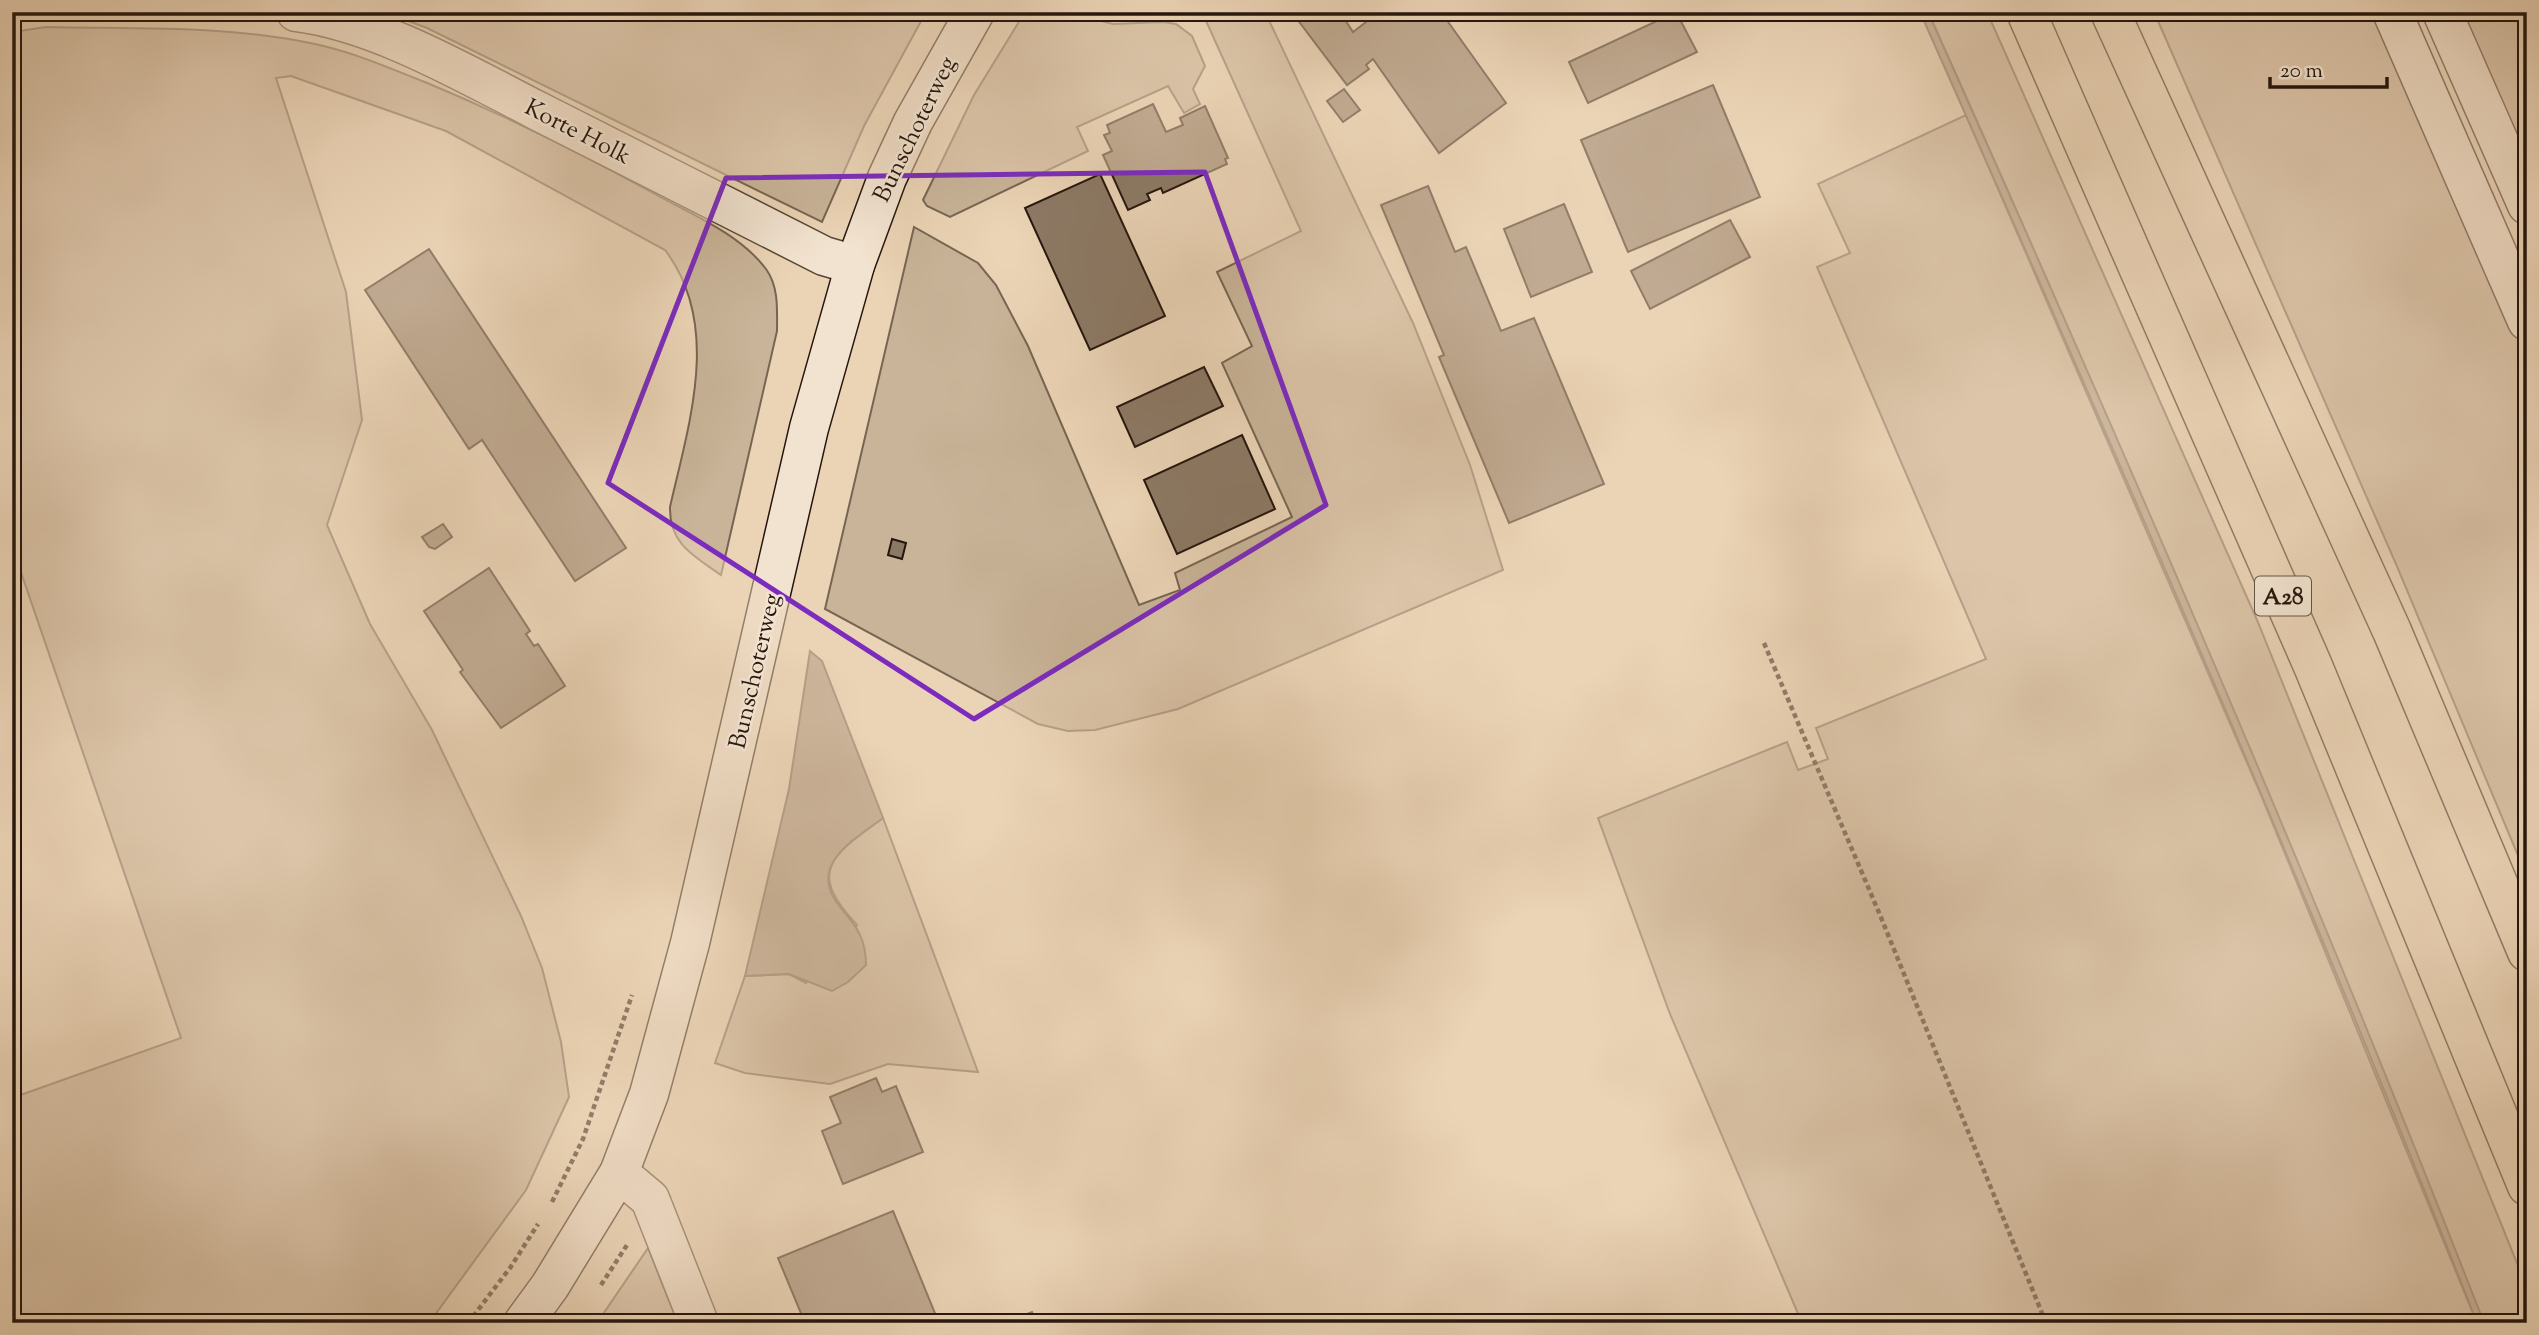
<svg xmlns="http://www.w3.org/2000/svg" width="2539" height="1335" viewBox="0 0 2539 1335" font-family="'Sorts Mill Goudy',serif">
  <rect width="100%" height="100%" fill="#ebd4b6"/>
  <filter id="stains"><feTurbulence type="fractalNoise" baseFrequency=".00286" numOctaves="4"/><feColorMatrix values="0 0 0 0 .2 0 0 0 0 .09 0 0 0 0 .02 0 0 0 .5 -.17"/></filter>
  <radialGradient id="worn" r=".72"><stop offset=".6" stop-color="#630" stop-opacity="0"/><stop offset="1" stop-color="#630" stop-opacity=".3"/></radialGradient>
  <g fill="#c9b499" stroke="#776553" stroke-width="2">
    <polygon points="384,12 926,12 864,126 822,222 427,28"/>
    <polygon points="1025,12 1063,12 1113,24 1163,22 1176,24 1192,36 1205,66 1193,89 1200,104 1184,113 1168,86 1077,127 1088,151 950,217 927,206 923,200 974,95"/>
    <polygon points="1202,12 1265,12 1413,323 1470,465 1503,570 1178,709 1095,730 1068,731 1038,724 825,609 914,227 978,263 996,285 1028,346 1139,605 1180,590 1175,573 1292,517 1222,363 1252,346 1217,272 1301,231"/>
    <path d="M1928 12H1987L2257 620 2527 1288V1323H2484C2306 883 2123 445 1928 12Z"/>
    <polygon points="2154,12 2377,12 2527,354 2527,877 2396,564"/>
    <polygon points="2458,12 2514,12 2527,44 2527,169"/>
    <path d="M46 27C136 29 228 25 315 44 353 52 389 68 425 82 504 115 579 152 653 193 691 214 740 234 766 269 779 287 777 310 777 331L721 575C694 556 669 544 670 507 689 423 722 325 665 250L446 131 291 76 276 78 346 292 362 420 327 525 370 624 432 730 521 916 542 968 561 1042 569 1097 526 1190 429 1323H12V1098L181 1038 12 546V32Z"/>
    <polygon points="1966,115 2261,795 2477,1323 1802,1323 1670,1014 1598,818 1787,742 1798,770 1828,759 1816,728 1986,659 1817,267 1850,253 1818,184"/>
    <path d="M883 818 978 1072 888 1064 830 1084 745 1073 715 1063 745 976 789 974 806 983 857 925C805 870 833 855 883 818Z"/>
    <polygon points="648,1248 678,1323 597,1323"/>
  </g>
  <g fill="#a8937d" stroke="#746150" stroke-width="2">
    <path d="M1920 12H1928C2122 445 2312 881 2484 1323H2477C2304 881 2113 446 1920 12Z"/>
    <path d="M810 651 822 661 883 818C853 840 805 867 841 908 857 927 866 939 866 965L848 982 832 991 789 974 745 976 789 789Z"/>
  </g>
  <g fill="#8c7965" stroke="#25160d" stroke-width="2">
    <polygon points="1308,12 1340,12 1353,32 1379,12 1441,12 1506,103 1439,153 1373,59 1366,65 1369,69 1347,85 1297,19"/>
    <polygon points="1676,12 1697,52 1588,103 1569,62"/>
    <polygon points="2514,12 2527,12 2527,44"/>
    <polygon points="1713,85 1760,197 1628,252 1581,140"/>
    <polygon points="1344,89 1360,110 1343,122 1327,101"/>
    <polygon points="1153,104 1166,132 1183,125 1180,118 1205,106 1228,158 1225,159 1227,164 1163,193 1161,188 1147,194 1150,200 1128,210 1103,155 1112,151 1104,135 1110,133 1107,125"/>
    <polygon points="1100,174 1165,316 1090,350 1025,208"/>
    <polygon points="1428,186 1455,252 1466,247 1501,331 1534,318 1604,484 1509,523 1439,357 1444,355 1381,205"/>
    <polygon points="1564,204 1592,272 1531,297 1504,229"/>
    <polygon points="1730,220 1750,257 1650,309 1631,271"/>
    <polygon points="429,249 626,548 575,581 482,440 469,449 365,290"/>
    <polygon points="1204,367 1223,406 1135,447 1117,407"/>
    <polygon points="1242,435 1275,509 1177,554 1144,480"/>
    <polygon points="443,524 452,537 435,549 429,547 422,537"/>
    <polygon points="892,539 906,543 902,559 888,555"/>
    <polygon points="489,568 530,631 526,634 534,646 538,644 565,686 501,728 460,672 463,670 424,611"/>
    <polygon points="876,1078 882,1092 896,1086 923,1152 843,1184 822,1131 841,1123 830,1097"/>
    <polygon points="893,1211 939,1323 805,1323 778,1258"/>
    <polygon points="1032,1312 1036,1323 1021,1323 1019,1317"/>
  </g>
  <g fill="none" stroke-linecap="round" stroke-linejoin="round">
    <g stroke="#564637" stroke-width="41">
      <g id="street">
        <path d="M296 12C376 22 464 73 536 110 632 159 728 207 824 256L855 265"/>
        <polyline points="619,1173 650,1199 699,1323"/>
      </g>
    </g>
    <g stroke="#25160d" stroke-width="41">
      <g id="secondary">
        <polyline points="2392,12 2527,321"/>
        <polyline points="2442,12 2527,205"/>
        <polyline points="523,1323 550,1286 619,1173 649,1094 690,943 809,428 855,265 887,178 913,122 975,12"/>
      </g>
    </g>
    <g stroke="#25160d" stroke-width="41">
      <g id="highway">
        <polyline points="2026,12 2313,666 2527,1186"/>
        <polyline points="2110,12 2392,631 2527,952"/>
      </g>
    </g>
    <g stroke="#25160d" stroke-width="4.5" stroke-dasharray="5 3.5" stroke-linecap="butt">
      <polyline points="1764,643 1880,915 2046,1323"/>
      <polyline points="552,1202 583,1139 632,995"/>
      <polyline points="601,1285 627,1245"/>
      <polyline points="468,1323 510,1268 538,1224"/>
    </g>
    <use href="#street" stroke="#f2e3d0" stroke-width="38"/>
    <use href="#secondary" stroke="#f2e3d0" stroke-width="38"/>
    <use href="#highway" stroke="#ebd4b6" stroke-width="38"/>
  </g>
  <path d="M0 0H2539V1335H0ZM1205 172 1326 505 974 719 608 483 726 178Z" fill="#ebd4b6" fill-opacity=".55" fill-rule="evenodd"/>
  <path fill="none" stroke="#7b2cbf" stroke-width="5" stroke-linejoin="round" d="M1205 172 1326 505 974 719 608 483 726 178Z"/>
  <g text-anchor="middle" stroke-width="5" stroke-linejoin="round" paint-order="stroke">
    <rect fill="#f2e3d0" stroke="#625448" stroke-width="2" x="2255" y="576.5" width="56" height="39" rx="5"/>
    <g font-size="23" font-weight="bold" fill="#25160d">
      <text x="2283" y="604">A28</text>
    </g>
    <g font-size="24" fill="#25160d" stroke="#f2e3d0">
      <text transform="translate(914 129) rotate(-64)" y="8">Bunschoterweg</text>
      <text transform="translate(578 131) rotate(27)" y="8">Korte Holk</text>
      <text transform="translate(754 671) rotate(-77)" y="8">Bunschoterweg</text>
    </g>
  </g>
  <rect width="2539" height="1335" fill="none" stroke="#ebd4b6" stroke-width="42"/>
  <rect x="14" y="14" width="2511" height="1307" fill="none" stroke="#25160d" stroke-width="3.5"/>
  <rect x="21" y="21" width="2497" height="1293" fill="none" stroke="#25160d" stroke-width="2"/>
  <path d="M2270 77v10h117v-10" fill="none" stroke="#25160d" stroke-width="3.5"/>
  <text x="2280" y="77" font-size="21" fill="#25160d" stroke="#f2e3d0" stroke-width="5" paint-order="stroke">20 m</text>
  <rect width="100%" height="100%" filter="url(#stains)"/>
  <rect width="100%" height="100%" fill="url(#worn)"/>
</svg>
